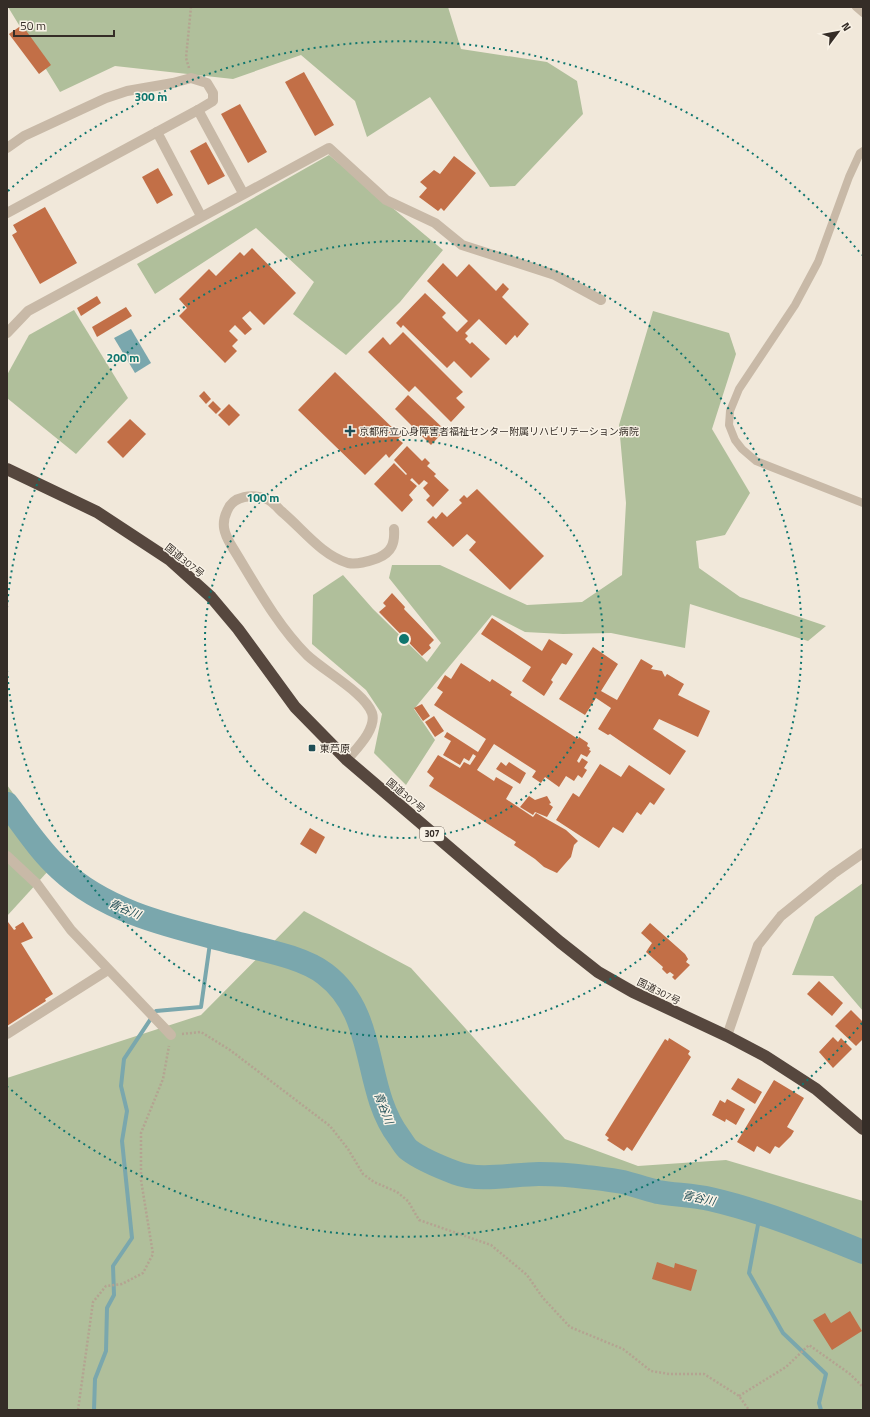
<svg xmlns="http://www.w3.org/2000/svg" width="870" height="1417" viewBox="0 0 870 1417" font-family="'Titillium Web','Noto Sans JP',sans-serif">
  <rect width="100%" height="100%" fill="#f1e8da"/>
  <g fill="#b0bf9b">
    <polygon points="8,7 448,7 461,49 547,62 577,81 583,114 515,186 490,187 430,97 367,137 355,101 301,55 233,79 115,66 60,92"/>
    <polygon points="329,155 443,250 400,302 346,355 293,314 314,282 256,228 155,294 137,264"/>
    <polygon points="74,310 128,398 76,454 7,398 7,375 29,335"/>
    <polygon points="653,311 729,333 736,354 712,429 750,493 725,535 696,541 699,568 740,597 826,626 808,641 690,604 685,648 611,633 563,634 525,632 492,615 414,709 435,740 406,785 374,753 382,714 366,690 312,644 313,595 343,575 373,609 427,662 441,643 389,578 392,565 440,565 527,605 582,602 622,575 626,503 619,425"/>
    <polygon points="7,785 60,858 7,916"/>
    <polygon points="863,883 863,1011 833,976 792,975 815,917"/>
    <polygon points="304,911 411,968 565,1139 638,1166 726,1160 863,1201 863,1410 7,1410 7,1078 201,1015"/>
  </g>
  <polygon fill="#7aa7ad" points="131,329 151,363 135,373 114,338"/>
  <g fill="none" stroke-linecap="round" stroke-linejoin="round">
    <g stroke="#7aa7ad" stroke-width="4">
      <polyline points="760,1214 749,1273 783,1333 826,1374 819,1403 821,1410"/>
      <polyline points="94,1410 95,1379 106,1351 107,1308 114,1295 113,1266 132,1238 122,1141 127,1111 121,1086 124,1059 156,1011 201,1007 211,936"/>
    </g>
    <path stroke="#7aa7ad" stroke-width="24" d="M7 804C24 826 39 850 60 869 108 914 175 927 236 943 263 950 303 957 325 974 379 1015 362 1088 399 1137 402 1141 405 1147 409 1150 422 1160 440 1167 456 1173 480 1182 514 1174 539 1174 555 1174 571 1175 586 1177 598 1178 611 1180 623 1182 634 1185 646 1189 658 1192 675 1195 693 1195 710 1199 762 1211 814 1232 863 1252"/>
  </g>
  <g fill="#c26f47">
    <polygon points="22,25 51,65 39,74 9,34"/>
    <polygon points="304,72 334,125 315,136 285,82"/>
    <polygon points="240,104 267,152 248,163 221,114"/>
    <polygon points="206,142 225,176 208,185 190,151"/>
    <polygon points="454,156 476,173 444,211 441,208 438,211 419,197 427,188 420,182 434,170 440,174"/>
    <polygon points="158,168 173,195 157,204 142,177"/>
    <polygon points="45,207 77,263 40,284 12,235 17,232 13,225"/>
    <polygon points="252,248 296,293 264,325 250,311 242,318 252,329 245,335 235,325 229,331 238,340 232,346 237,351 225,363 179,316 187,308 179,299 209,269 216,276 240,252 244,256"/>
    <polygon points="443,263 457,277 469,264 496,291 503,283 509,289 502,297 529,324 517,338 515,335 506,345 479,319 465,333 468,336 465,339 470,344 472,342 490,359 471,378 454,361 447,368 403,325 401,328 396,323 425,293 446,313 442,317 457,332 468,321 427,281"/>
    <polygon points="97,296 101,303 81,316 77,308"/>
    <polygon points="126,307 132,316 97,337 92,327"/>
    <polygon points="403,332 463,392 456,398 465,407 451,422 415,386 409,392 368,352 383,337 390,345"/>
    <polygon points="335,372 401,436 398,439 403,443 389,458 386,454 365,475 298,410"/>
    <polygon points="204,391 211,399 206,404 199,396"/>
    <polygon points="408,395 445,430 431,445 395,409"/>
    <polygon points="213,401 221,409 216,414 208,406"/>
    <polygon points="229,404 240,415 229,426 218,415"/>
    <polygon points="130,419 146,434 123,458 107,442"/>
    <polygon points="407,446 422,461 425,458 430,463 427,466 436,474 434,476 449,490 433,507 426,500 430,496 423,488 428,483 424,480 419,485 412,478 410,480 417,486 409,495 413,500 402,512 374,484 394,463 406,475 407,474 394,460"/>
    <polygon points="477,489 544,556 510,590 469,550 476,542 467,534 453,547 427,522 433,516 436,519 442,512 447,517 462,503 459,500 464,495 467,498"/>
    <polygon points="392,593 405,607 404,609 434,640 429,645 431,648 422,656 379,612 386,606 383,603"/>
    <polygon points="492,618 542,651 549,639 573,654 566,665 562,663 551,680 553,682 544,696 522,681 531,667 481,634"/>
    <polygon points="593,647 618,664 601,691 617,700 641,659 653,666 651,669 662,671 665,677 667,674 684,684 678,695 710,711 698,737 659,719 653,729 686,751 670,775 610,734 608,735 598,729 611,708 596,698 585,715 559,699"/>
    <polygon points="461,663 490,682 492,679 512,692 510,695 578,739 579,737 588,743 587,746 590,748 589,750 591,751 587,757 581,754 577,761 579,763 582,758 588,762 584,768 587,770 582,778 578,775 574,781 566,776 559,787 545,777 541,783 532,777 536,771 494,744 477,770 494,781 496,777 513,787 506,799 533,817 536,813 566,830 578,841 574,845 571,857 557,873 544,867 535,859 514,845 516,842 429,786 434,778 427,772 438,755 460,768 464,762 470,765 476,756 473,754 469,761 464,758 460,765 443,755 451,741 444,737 447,732 478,752 486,739 434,705 443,692 437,688 445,675 451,679"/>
    <polygon points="422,704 430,716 423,721 414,708"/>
    <polygon points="434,716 444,731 435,737 425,722"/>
    <polygon points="501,762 506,766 509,762 526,773 520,784 496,769"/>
    <polygon points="600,764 621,777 629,765 665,789 654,805 650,802 641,815 637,812 623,833 613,827 599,848 556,820 573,793 579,797"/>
    <polygon points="529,796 535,800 547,796 551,803 549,804 553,807 547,817 535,812 533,815 520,807"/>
    <polygon points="310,828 325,837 316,854 300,844"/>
    <polygon points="8,922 14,930 16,929 15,927 23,922 33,938 21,943 53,994 45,999 46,1001 7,1026 7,923"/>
    <polygon points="650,923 685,954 688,959 686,962 690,965 675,980 672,977 674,975 670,972 667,974 662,969 663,967 646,952 652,943 641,933"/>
    <polygon points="819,981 843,1003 832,1016 807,994"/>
    <polygon points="851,1010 863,1022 863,1039 856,1046 835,1026"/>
    <polygon points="833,1037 838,1042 841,1038 852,1049 833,1068 819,1052"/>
    <polygon points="669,1038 690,1051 688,1054 691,1057 632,1151 627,1147 624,1151 607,1140 609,1138 605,1135 665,1039 668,1041"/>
    <polygon points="738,1078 762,1092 755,1104 731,1089"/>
    <polygon points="774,1080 804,1098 787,1127 794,1131 791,1136 779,1148 775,1146 770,1154 757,1146 754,1152 737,1142"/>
    <polygon points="727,1099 745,1109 736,1125 726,1119 725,1122 712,1115 720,1100 725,1103"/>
    <polygon points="657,1262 674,1268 675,1263 697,1270 691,1291 652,1279"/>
    <polygon points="850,1311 862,1331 832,1350 813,1320 825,1313 831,1323"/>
  </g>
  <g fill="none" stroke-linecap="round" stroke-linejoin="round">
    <g stroke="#b4a391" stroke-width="2.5" stroke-dasharray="2 2" stroke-linecap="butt">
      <polyline points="189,68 186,58 191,7"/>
      <polyline points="182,1034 201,1032 230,1050 330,1126 348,1149 363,1174 374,1182 397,1192 408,1201 419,1220 491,1245 527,1275 543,1298 570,1327 623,1349 651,1371 669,1374 704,1374 739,1396 749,1410"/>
      <polyline points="739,1396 786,1367 809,1345 850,1374 863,1387"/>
      <polyline points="78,1410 93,1302 106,1286 122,1284 143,1273 153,1254 141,1180 141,1133 163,1079 169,1046"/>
    </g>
    <g stroke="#c8b9a7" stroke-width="8">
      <polyline points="856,7 863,13"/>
      <polyline points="863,151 860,153 849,177 818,262 795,305 739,389 730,411 729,425 735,440 742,449 756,461 863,503"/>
    </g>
    <g stroke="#c8b9a7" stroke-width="10">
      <polyline points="198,110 243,193"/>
      <polyline points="157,132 201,216"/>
      <polyline points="7,148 24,136 106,98 127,91 173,83 191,78 207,83 213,93 213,101 198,110 7,213"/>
      <polyline points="7,333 28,311 329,148 386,200 435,223 462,245 555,275 601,300"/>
      <path d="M347 760C356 749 377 729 372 713 365 693 324 671 307 655 276 624 254 582 231 545 224 533 221 524 227 511 233 495 253 494 267 499 272 501 277 507 281 511 302 528 321 555 348 563 358 565 369 561 378 558 392 552 395 543 394 529"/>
      <polyline points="7,856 37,884 71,930 171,1035"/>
      <polyline points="7,1034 108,970"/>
      <polyline points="727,1036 758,945 781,916 833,874 863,853"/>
    </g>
    <polyline stroke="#56473e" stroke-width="12" points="7,469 97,512 170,560 211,597 238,629 295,707 347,760 560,942 598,972 633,992 727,1036 765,1056 816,1089 863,1129"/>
  </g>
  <g fill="none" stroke="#0f766e" stroke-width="2" stroke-dasharray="2 4">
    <circle cx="404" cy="639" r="199"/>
    <path d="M7 608A398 398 0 1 1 7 670"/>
    <path d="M862 1023A598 598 0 0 1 8 1087M8 191A598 598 0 0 1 862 255"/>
  </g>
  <g fill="#1e4d55" stroke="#f9f2e6" stroke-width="1.5">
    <path d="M348 425h4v4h4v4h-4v4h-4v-4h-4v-4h4z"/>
    <rect x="308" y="744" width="8" height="8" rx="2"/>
  </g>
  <g text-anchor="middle" stroke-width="3" stroke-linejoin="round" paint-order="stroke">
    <rect fill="#f9f2e6" stroke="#706860" stroke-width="1" x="420" y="827" width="24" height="14" rx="3"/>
    <g font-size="9" font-weight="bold" fill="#352d27">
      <text x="432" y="837">307</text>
    </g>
    <g font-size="10" fill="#352d27" stroke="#f9f2e6" text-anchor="start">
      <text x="359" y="435">京都府立心身障害者福祉センター附属リハビリテーション病院</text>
      <text x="320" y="752">東芦原</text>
    </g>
    <g font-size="10" fill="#352d27" stroke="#f9f2e6">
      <text transform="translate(185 560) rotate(39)" y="4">国道307号</text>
      <text transform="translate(406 795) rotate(40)" y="4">国道307号</text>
      <text transform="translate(659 991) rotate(26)" y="4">国道307号</text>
    </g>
    <g font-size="11" font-style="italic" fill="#1e4d55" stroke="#f9f2e6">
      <text transform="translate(125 909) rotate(23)" y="4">青谷川</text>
      <text transform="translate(384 1108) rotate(69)" y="4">青谷川</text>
      <text transform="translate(699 1198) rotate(12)" y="4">青谷川</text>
    </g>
  </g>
  <circle cx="404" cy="639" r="6" fill="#0f766e" stroke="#f9f2e6" stroke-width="2"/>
  <g font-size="12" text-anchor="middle" font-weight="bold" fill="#0f766e" stroke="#f9f2e6" stroke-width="3" stroke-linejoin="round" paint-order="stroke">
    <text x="151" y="101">300 m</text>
    <text x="123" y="362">200 m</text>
    <text x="263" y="502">100 m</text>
  </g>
  <rect width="870" height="1417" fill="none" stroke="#352d27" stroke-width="16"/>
  <g transform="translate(838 32) rotate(58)" stroke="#f9f2e6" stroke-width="3" paint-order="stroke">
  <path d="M0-3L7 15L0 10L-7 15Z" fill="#352d27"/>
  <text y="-6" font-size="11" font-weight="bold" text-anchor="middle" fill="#352d27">N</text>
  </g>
  <path d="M14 30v6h100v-6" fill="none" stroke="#352d27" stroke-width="2"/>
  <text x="20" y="30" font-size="12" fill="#352d27" stroke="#f9f2e6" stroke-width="3" paint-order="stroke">50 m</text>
</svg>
